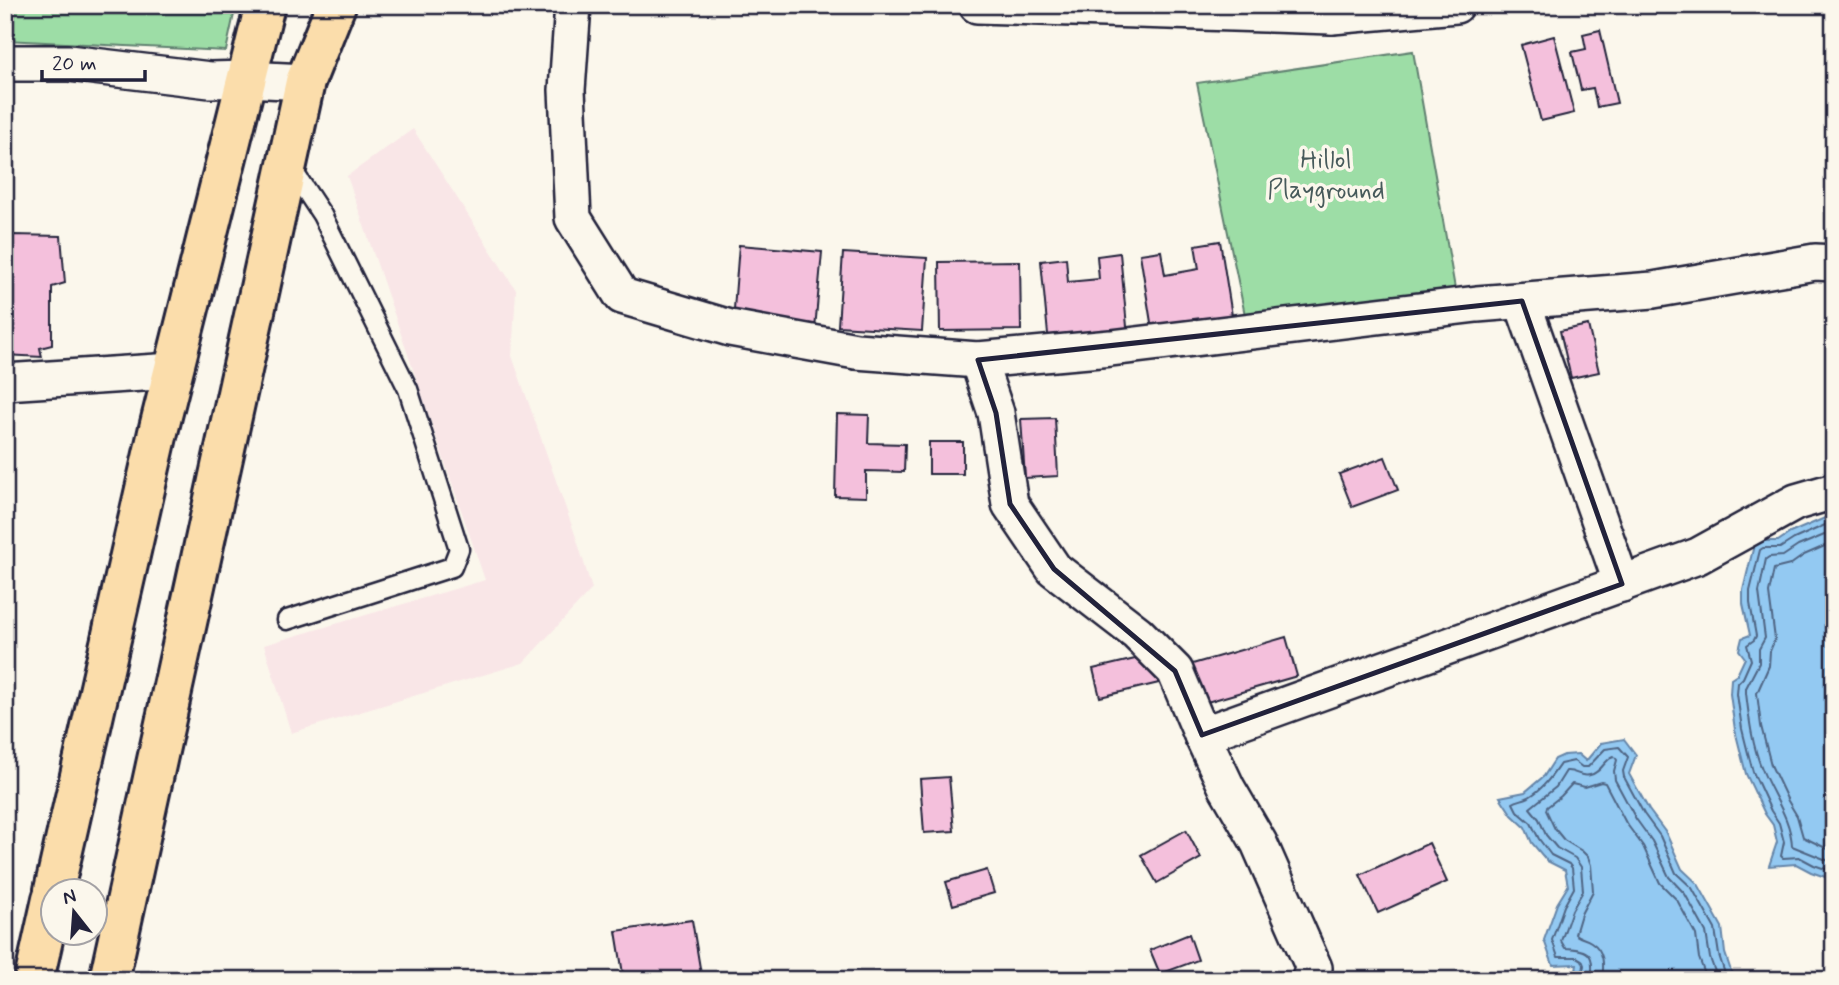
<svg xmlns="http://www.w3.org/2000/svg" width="1839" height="985" viewBox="0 0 1839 985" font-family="Mynerve,sans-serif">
  <rect width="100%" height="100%" fill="#fbf7ec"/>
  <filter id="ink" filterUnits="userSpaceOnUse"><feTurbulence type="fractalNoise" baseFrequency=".0143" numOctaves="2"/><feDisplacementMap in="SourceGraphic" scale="14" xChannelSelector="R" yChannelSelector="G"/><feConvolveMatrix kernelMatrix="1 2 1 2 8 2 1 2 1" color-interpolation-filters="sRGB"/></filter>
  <g filter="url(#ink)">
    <polygon fill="#f9e6e7" points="413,129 516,290 512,356 577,540 592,589 523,663 291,733 264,645 485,580 347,176"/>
    <g fill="#9ddda6" stroke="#608070" stroke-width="2">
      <polygon points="5,5 236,5 226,51 5,40"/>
      <polygon points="1413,51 1456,294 1245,315 1197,83"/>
    </g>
    <g fill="#93c9f2" stroke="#6686a9" stroke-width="2">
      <polygon points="1834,514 1834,880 1811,872 1796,864 1769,866 1777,842 1773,825 1765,814 1746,774 1735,730 1730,694 1731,679 1737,675 1745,658 1739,650 1742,638 1750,635 1743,604 1743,590 1755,541 1778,541 1790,533"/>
      <polygon points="1624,739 1636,755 1629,774 1649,810 1666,833 1682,869 1698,884 1722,927 1725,953 1734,980 1575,980 1577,964 1553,965 1544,940 1557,904 1568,886 1565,870 1547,861 1532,843 1525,827 1512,815 1500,797 1525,792 1544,776 1555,759 1564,755 1578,754 1586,761 1601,743"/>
    </g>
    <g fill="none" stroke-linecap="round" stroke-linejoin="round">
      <g stroke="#4f6584" stroke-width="2">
        <polyline points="1834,521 1794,539 1780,548 1763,548 1760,550 1750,591 1750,603 1756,636 1754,640 1747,645 1751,660 1743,678 1738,683 1737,694 1742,729 1748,753 1753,772 1771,811 1779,823 1784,842 1781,856 1783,858 1799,857 1814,865 1834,872"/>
        <path d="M1834 531 1798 546 1783 556 1769 557 1766 559 1759 592 1765 638 1759 649V663L1746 688V693C1749 718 1752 745 1762 769 1772 795 1791 818 1792 846L1834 863"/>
        <polyline points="1834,542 1804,555 1790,565 1774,569 1769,593 1775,639 1770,651 1769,666 1757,693 1761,726 1771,765 1788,801 1797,816 1803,837 1834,852"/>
        <path d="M1582 980 1584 965 1582 960 1577 957H1558L1552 940 1564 906 1574 888 1572 868 1569 864 1551 855 1539 839 1531 823 1517 811 1513 803C1518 800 1523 800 1529 797 1543 789 1551 777 1560 764L1574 761 1582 767H1588L1605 749 1619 747 1628 757 1623 771 1624 777 1644 814 1660 836 1676 873 1692 888 1715 929 1719 955 1727 980"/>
        <path d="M1591 980C1595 954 1590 949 1565 948L1561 941 1572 910 1583 891 1581 867 1575 858 1557 848 1546 835 1539 819 1530 808 1556 787 1566 771C1575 770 1581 778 1590 775 1601 773 1604 760 1614 756L1617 760 1614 771 1615 780 1636 819 1652 841 1669 877 1685 894 1706 932 1710 958 1718 980"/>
        <path d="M1602 980C1604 965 1605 951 1591 942 1585 938 1579 938 1575 934L1581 914 1593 891 1591 865 1588 857 1582 851 1564 840 1555 829 1546 810 1547 807 1561 796 1572 784 1585 787 1601 782 1605 783 1626 823 1643 846 1660 883 1677 900 1696 935 1699 958 1707 980"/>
      </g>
    </g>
    <g fill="#f4c0dc" stroke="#22223b" stroke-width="2">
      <polygon points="1600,30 1617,103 1597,107 1593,88 1581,90 1572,52 1586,49 1583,34"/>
      <polygon points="1554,36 1574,113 1541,121 1521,45"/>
      <polygon points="13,235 61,236 65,283 52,287 52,345 40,348 42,357 5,355 5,252 13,252"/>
      <polygon points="1220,241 1233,322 1153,335 1140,254 1161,251 1165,275 1199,269 1195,245"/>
      <polygon points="739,245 822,252 815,329 733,322"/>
      <polygon points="843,253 927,258 922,331 838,326"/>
      <polygon points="1120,253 1128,337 1049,345 1041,261 1066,258 1068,282 1099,279 1097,256"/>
      <polygon points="1020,261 1021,330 940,331 939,262"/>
      <polygon points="1588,325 1599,372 1571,378 1560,331"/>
      <polygon points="837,414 869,415 868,443 905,444 904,472 866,471 866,497 835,496"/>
      <polygon points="1055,418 1058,476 1025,478 1021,419"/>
      <rect x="929" y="442" width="34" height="32"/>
      <polygon points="1385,457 1398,490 1352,507 1339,474"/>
      <polygon points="1286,637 1297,676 1200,704 1189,665"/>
      <polygon points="1152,655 1159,683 1100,697 1093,669"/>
      <polygon points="949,777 954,831 924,833 920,779"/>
      <polygon points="1186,830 1201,858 1157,883 1141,855"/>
      <polygon points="1429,843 1447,882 1378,913 1360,875"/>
      <polygon points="987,870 994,893 953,905 946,882"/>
      <polygon points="692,920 702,980 624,980 616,931"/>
      <polygon points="1189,934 1198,960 1160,974 1150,950"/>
    </g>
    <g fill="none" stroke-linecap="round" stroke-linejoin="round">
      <g stroke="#22223b" stroke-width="23">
        <polyline id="lane" points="287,620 452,567 459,549 408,389 322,215 289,165"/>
      </g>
      <g stroke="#22223b" stroke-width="40">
        <g id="street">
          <polyline points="573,5 567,90 573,218 622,296 730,328 856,351 978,360 1111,348 1477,304 1653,290 1815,262 1834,263"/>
          <polyline points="977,5 1332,16 1333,5"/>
          <polyline points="1332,16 1456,5"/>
          <polyline points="5,63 68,63 210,80 246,79 305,82"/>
          <polyline points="1522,301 1622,584"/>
          <polyline points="978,360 996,413 1010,504 1054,569 1137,633 1175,671 1202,735 1227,788 1259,843 1314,968 1309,980"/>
          <polyline points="5,382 173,371"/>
          <polyline points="1202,735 1698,556 1796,502 1834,491"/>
        </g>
      </g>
      <g stroke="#22223b" stroke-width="44">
        <g id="primary">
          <polyline points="54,890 158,432 265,5"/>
          <polyline points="34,980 52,899"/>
          <polyline points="109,980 305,82 336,5"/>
        </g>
      </g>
      <use href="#lane" stroke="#fbf7ec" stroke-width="18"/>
      <use href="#street" stroke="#fbf7ec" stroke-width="35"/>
      <use href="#primary" stroke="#fbddab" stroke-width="38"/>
    </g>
  </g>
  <path fill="none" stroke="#22223b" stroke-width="5" stroke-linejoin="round" d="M1522 301 1622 584 1202 735 1175 671 1054 569 1010 504 996 413 978 360Z"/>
  <g text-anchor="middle" stroke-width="7" stroke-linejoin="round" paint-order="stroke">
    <g font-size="26" fill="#475a5b" stroke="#fbf7ec">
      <text x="1326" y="168">Hillol<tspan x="1326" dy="30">Playground</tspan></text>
    </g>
  </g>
  <rect width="1839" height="985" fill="none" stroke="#fbf7ec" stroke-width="28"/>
  <rect x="14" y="14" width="1811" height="957" fill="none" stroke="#22223b" stroke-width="2.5" filter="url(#ink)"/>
  <g transform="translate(74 912) rotate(343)"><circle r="33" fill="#fbf7ec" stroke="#a4a2a5" stroke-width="2"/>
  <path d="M0-5L12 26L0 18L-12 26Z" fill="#22223b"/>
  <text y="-10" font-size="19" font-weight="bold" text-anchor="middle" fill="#22223b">N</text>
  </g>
  <path d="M42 70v10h103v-10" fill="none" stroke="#22223b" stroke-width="3.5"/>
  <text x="52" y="70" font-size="21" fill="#22223b" stroke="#fbf7ec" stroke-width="5" paint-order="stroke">20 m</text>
</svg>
